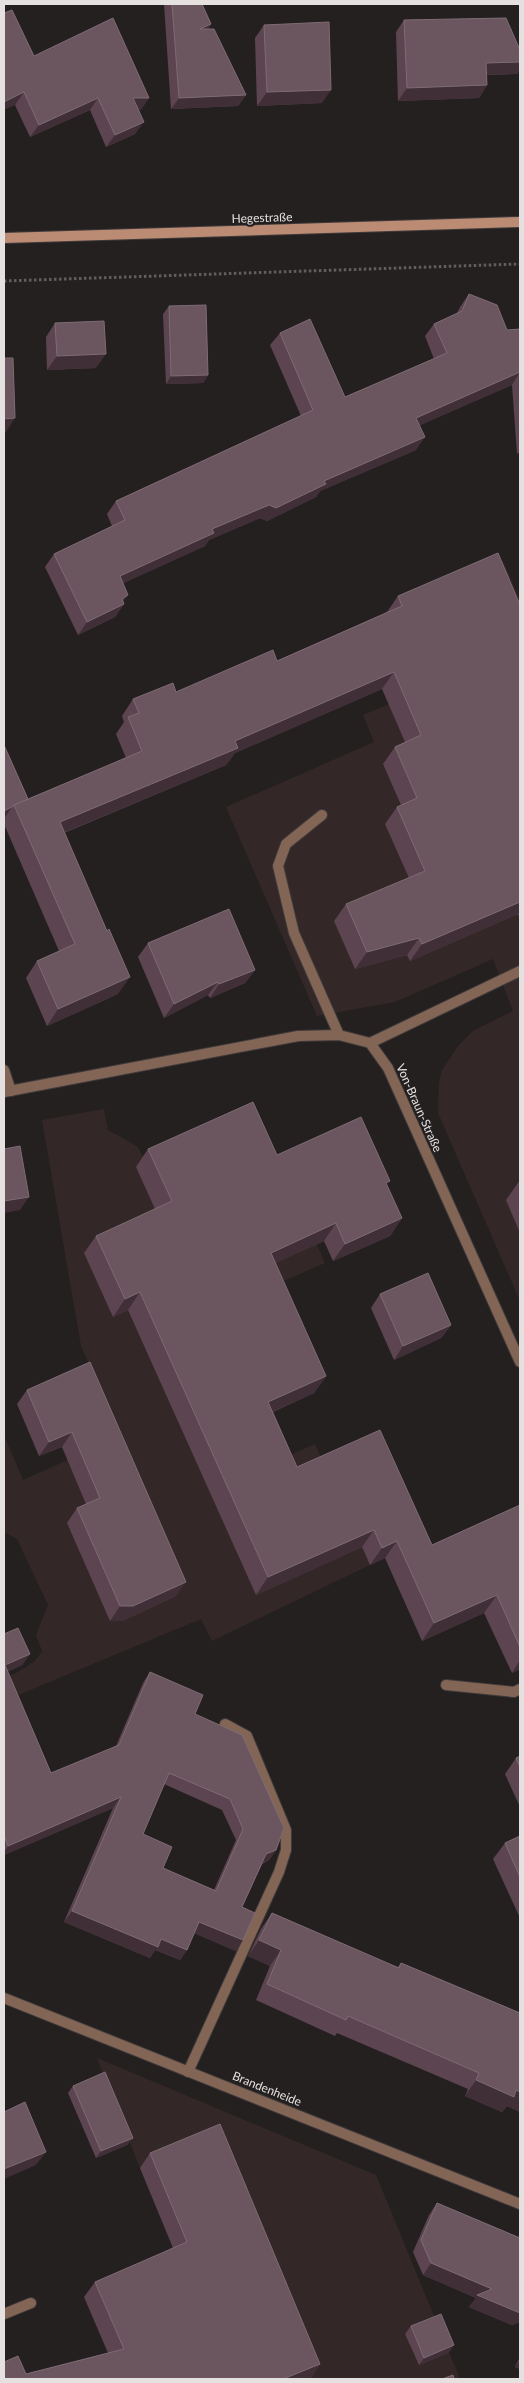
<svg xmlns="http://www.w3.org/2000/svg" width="524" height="2383" viewBox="0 0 524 2383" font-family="Lato,sans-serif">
  <rect width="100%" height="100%" fill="#252020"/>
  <g fill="#332727">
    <polygon points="503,561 520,600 520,1301 438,1113 439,1083 442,1070 458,1046 473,1031 513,1011 493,959 395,1002 317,1016 226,807 374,742 363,715 418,692 385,612"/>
    <polygon points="104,1109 108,1130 137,1146 146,1162 322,1242 317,1245 325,1263 267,1288 269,1413 288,1456 315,1444 370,1565 212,1641 201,1619 4,1701 4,1678 18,1672 35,1661 42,1651 36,1635 48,1605 17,1539 4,1532 4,1435 23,1480 121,1436 81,1346 42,1120"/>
    <polygon points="97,2058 376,2175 460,2379 228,2379 140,2168"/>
  </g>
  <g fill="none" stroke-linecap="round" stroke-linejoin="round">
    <g stroke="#403b3b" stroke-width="12">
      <g id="lane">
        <polyline points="322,815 286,844 278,866 294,933 339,1035"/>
        <polyline points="370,1043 520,971"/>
        <polyline points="4,1070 11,1091"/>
        <polyline points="446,1685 514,1692 520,1689"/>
        <polyline points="188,2072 279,1872 286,1850 286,1830 247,1736 225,1724"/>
        <polyline points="4,2314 31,2303"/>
      </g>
    </g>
    <g stroke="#403b3b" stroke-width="12">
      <g id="street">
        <polyline points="4,1092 298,1036 339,1035 370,1043 388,1068 520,1362"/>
        <polyline points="4,1998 520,2204"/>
      </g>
    </g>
    <g stroke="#403b3b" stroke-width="12">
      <polyline id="secondary" points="4,238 520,222"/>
    </g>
    <polyline stroke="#625e5e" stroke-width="3" stroke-dasharray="2.5 2.5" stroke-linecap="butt" points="4,281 520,264"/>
    <use href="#lane" stroke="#836556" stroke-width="10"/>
    <use href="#street" stroke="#836556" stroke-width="10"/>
    <use href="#secondary" stroke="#bb8b74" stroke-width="10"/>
  </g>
  <g fill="#5c4551" fill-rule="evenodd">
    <polygon points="164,4 202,4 211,24 208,29 246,95 238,106 171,109"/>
    <polygon points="404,20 520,50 520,70 517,74 487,75 487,85 479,98 398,101 396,32"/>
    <polygon points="264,25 322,103 257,106 255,38"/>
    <polygon points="34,56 141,110 138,110 135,134 106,147 90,110 30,137 15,105"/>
    <polygon points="469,294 507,330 520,329 520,452 517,454 512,385 420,425 416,450 320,491 316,497 267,521 260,518 209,540 205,546 123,583 123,602 124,604 115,617 78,635 45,567 54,554 112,526 107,514 116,501 301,416 270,345 280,333 345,397 434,359 425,336 434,324 457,313 460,307"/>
    <polygon points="169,306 208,375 203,383 166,384 163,314"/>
    <polygon points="55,323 96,368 47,370 46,337"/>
    <polygon points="398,596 520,605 520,921 518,914 410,961 407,955 355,969 334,921 346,904 409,878 385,824 397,807 401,805 383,764 395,747 405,742 382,689 235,753 226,765 64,833 118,994 47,1026 26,978 37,961 59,951 4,824 4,745 28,799 126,758 116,734 124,722 122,716 133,699 176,692 277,661 387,612"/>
    <polygon points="148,943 255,970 245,983 210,998 208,995 164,1018 138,957"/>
    <polygon points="148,1149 277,1155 387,1185 402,1218 390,1236 333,1261 324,1241 275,1263 326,1376 314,1393 273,1412 297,1467 432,1545 520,1505 520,1669 512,1673 484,1613 422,1641 385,1558 370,1565 362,1547 256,1595 128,1310 113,1317 84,1253 96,1236 155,1209 136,1167"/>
    <polygon points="520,1180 520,1233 506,1200"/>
    <polygon points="380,1294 451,1325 441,1338 394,1360 371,1308"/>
    <polygon points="90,1362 176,1596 122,1621 110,1621 67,1523 77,1508 86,1504 62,1447 39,1456 17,1404 27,1390"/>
    <path d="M4 1634 30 1654 22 1665 7 1672 51 1773 116 1746 143 1683 150 1672 195 1714 276 1850 269 1860 262 1864 242 1907 243 1940 236 1951 194 1933 187 1950 180 1960 155 1950 150 1958 64 1922 113 1808 4 1855ZM164 1784 222 1810 236 1840 214 1890 163 1868 143 1834Z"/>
    <polygon points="520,1756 520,1807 505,1774 516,1758"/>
    <polygon points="520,1836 520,1918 493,1859 505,1843"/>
    <polygon points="272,1913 397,1968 401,1963 520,2013 520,2112 507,2106 502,2112 465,2096 468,2089 337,2033 335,2036 256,2000 270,1966 248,1956 261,1929"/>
    <polygon points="73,2086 133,2138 127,2145 96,2158 68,2093"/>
    <polygon points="150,2153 320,2364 310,2379 26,2374 108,2353 84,2297 95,2282 173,2248 140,2168"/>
    <polygon points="437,2203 520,2238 520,2322 512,2325 469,2307 476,2298 423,2275 413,2252 429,2215"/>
    <polygon points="411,2326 454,2345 448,2353 419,2365 405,2334"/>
    <polygon points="520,2357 520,2369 515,2367"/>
  </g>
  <g fill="#402f37">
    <polygon points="211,24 204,35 200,29"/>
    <polygon points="520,62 520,70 517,74 478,75 486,63"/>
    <polygon points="487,85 479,98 398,101 407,88"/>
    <polygon points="331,90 322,103 257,106 267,92"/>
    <polygon points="24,92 15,105 4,110 4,102"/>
    <polygon points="246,95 238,106 171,109 179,98"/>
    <polygon points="98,98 90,110 30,137 39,125"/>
    <polygon points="133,98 149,98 141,110 125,110"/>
    <polygon points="144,122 135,134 106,147 115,135"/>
    <polygon points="106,354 96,368 47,370 57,356"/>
    <polygon points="520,372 512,385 407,431 416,418"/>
    <polygon points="208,375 203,383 166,384 171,376"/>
    <polygon points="15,418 6,432 4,432 4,419"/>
    <polygon points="425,437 416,450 320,491 316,497 267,521 260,518 209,540 205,546 111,589 120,576 212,529"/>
    <polygon points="128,595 120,606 124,604 115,617 78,635 87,622"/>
    <polygon points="394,672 382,689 235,753 226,765 48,839 60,822 235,741"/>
    <polygon points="12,807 4,819 4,811"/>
    <polygon points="520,902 520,911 518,914 410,961 422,944"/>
    <polygon points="419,938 407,955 355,969 367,952"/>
    <polygon points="255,970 245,983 210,998 219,984"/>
    <polygon points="130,977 118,994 47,1026 58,1009"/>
    <polygon points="218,982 208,995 164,1018 174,1004"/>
    <polygon points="29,1197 20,1210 4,1213 4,1201"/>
    <polygon points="402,1218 390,1236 333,1261 345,1244"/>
    <polygon points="336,1223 324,1241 258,1271 271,1253"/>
    <polygon points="140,1292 128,1310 113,1317 125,1299"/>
    <polygon points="451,1325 441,1338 394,1360 403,1346"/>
    <polygon points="326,1376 314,1393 256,1419 268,1402"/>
    <polygon points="72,1432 62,1447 39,1456 49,1442"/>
    <polygon points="374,1530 362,1547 256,1595 268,1577"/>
    <polygon points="397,1541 385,1558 370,1565 382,1548"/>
    <polygon points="186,1582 176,1596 122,1621 110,1621 120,1606"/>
    <polygon points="497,1595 484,1613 422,1641 434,1623"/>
    <polygon points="30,1654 22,1665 4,1673 5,1665"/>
    <polygon points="520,1660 520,1669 512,1673"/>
    <polygon points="121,1797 113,1808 4,1855 4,1852 8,1846"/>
    <polygon points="276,1850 269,1860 258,1865 266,1854"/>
    <polygon points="72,1911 161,1939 187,1950 180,1960 155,1950 150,1958 64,1922"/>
    <polygon points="199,1922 243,1940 236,1951 192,1932"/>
    <polygon points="259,1940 281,1950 270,1966 248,1956"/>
    <polygon points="476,2080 516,2090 520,2092 520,2112 507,2106 502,2112 465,2096"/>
    <polygon points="133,2138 127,2145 96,2158 101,2151"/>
    <polygon points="46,2152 36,2165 4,2179 4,2169"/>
    <polygon points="431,2263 492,2289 520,2313 520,2322 512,2325 469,2307 476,2298 423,2275"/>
    <polygon points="454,2345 448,2353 419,2365 424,2358"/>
    <polygon points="520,2360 520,2369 515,2367"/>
    <polygon points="320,2364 310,2379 283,2379"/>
  </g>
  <g fill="#6b5660" stroke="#7e6b74" fill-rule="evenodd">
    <polygon points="172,4 202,4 211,24 200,29 214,29 246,95 179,98"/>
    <polygon points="12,10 34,56 113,18 149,98 133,98 144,122 115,135 98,98 39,125 24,92 4,102 4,13"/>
    <polygon points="506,18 520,50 520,62 486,63 487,85 407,88 404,20"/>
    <polygon points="329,22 331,90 267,92 264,25"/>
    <polygon points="469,294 497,305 507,330 520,329 520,372 416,418 425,437 324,481 326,484 276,508 269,505 212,529 214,533 120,576 128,595 122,599 124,604 87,622 54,554 125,520 116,501 313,410 280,333 310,319 345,397 447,353 434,324 462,311"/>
    <polygon points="206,305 208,375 171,376 169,306"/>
    <polygon points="104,321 106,354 57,356 55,323"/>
    <polygon points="4,358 13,358 15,418 4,419"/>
    <polygon points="498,553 520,605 520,902 422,944 419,938 367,952 346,904 425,871 397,807 417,798 395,747 421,735 394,672 235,741 238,748 60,822 107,931 109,929 130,977 58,1009 37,961 75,944 14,805 142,751 128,717 139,713 133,699 173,683 176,692 273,650 277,661 402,606 398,596"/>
    <polygon points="4,745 28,799 14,805 12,807 4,811"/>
    <polygon points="229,909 255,970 219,984 218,982 174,1004 148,943"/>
    <polygon points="253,1102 277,1155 361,1117 390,1181 386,1183 402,1218 345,1244 336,1223 271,1253 326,1376 268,1402 297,1467 380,1430 432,1545 520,1505 520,1647 497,1595 434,1623 397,1541 382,1548 374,1530 268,1577 140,1292 125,1299 96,1236 172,1201 148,1149"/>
    <polygon points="20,1146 29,1197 4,1201 4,1149"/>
    <polygon points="428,1273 451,1325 403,1346 380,1294"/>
    <polygon points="90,1362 186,1582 133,1606 120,1606 77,1508 100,1498 72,1432 49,1442 27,1390"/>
    <path d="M18 1628 30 1654 5 1665 51 1773 119 1745 150 1672 203 1695 195 1714 242 1735 284 1828 276 1850 266 1854 242 1907 255 1913 243 1940 199 1922 187 1950 161 1939 158 1947 72 1911 121 1797 8 1846 4 1835V1634ZM169 1773 230 1799 243 1829 216 1891 163 1868 172 1847 143 1834Z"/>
    <polygon points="520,1756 520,1767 516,1758"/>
    <polygon points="520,1836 520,1877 505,1843"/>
    <polygon points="272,1913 399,1968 401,1963 520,2013 520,2092 516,2090 514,2097 476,2080 479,2073 348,2016 346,2020 267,1984 281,1950 259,1940"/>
    <polygon points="105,2072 133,2138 101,2151 73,2086"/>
    <polygon points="25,2102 46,2152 4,2169 4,2112"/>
    <polygon points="220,2124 320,2364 283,2379 4,2379 4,2362 18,2356 26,2374 124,2349 95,2282 187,2242 150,2153"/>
    <polygon points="437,2203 520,2238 520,2313 477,2295 492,2289 431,2263 421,2240"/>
    <polygon points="441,2314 454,2345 424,2358 411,2326"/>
    <polygon points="453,2375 454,2379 442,2379"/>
  </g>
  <g text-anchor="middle" stroke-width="4.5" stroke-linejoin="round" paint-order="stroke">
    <g font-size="12" fill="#e5e1e1" stroke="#252020">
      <text transform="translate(262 218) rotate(-2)" y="4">Hegestraße</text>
      <text transform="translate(419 1108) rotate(66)" y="4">Von-Braun-Straße</text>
      <text transform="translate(267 2089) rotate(22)" y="4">Brandenheide</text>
    </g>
  </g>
  <rect width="524" height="2383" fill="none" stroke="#e5e1e1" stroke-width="10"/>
</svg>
